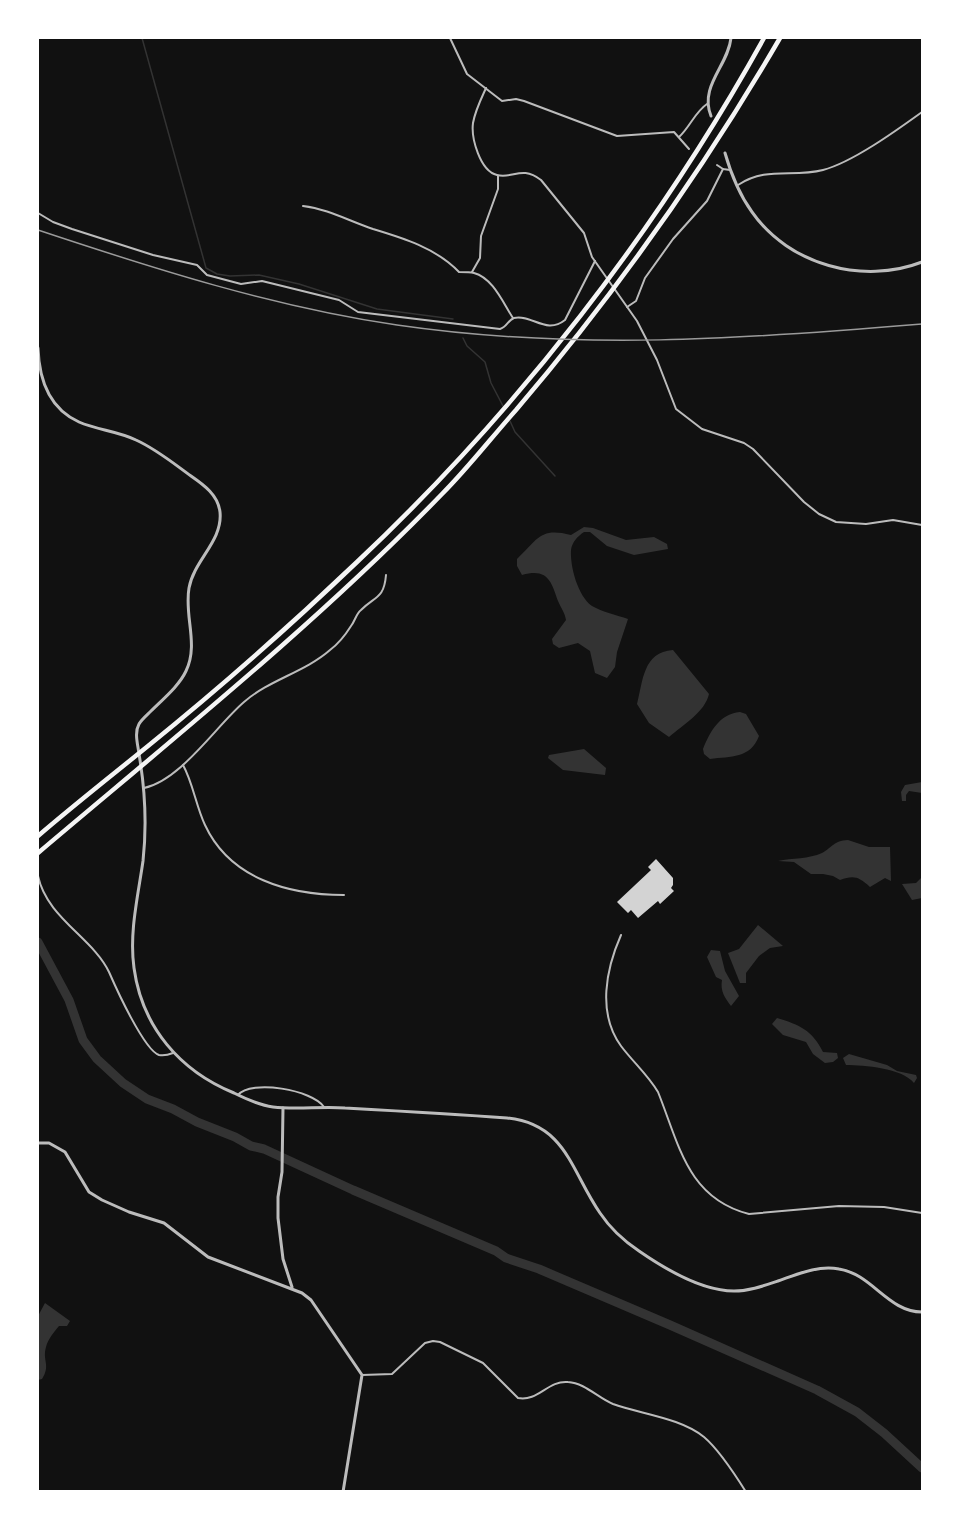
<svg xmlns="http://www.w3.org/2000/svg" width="960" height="1529" viewBox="0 0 960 1529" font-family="Lora,serif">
  <rect width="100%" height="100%" fill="#111"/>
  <g fill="#333">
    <path d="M584 527 593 528 626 540 654 537 667 544 668 549 634 555 607 546 590 532H584C578 536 572 542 571 550 570 567 578 596 592 606 602 612 617 615 628 619L617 652 615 667 607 678 595 673 590 651 578 643 559 648 553 644 552 639 566 620C565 613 561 608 558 601 551 580 547 568 522 575L517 566V559C538 539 540 527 571 535Z"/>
    <path d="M673 650 709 694C705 712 683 725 669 737L649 723 637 704C643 681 643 652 673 650Z"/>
    <path d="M740 712 746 714 759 736C750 759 731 756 710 759L704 754 703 749C710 732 719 714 740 712Z"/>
    <polygon points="584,749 606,768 605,775 563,770 548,758 549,755"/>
    <polygon points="922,782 922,793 909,791 906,795 906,801 902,801 901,792 905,785"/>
    <path d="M848 840 869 847H890L891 881 885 878 870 887C859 877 854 875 840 880L833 876 823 874H811L794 862 778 861C792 858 809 859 822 853 833 847 833 841 848 840Z"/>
    <polygon points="922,877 922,898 912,900 902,884 916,883"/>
    <polygon points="758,925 783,946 770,948 759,956 746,973 746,983 740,983 728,953 739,949"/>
    <path d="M711 950 720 951 725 971 739 996 731 1006C725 998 720 991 722 980L716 977 707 957Z"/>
    <path d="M777 1018C800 1025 812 1030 823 1052L837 1053 838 1058 833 1062 825 1063 813 1054 806 1042 783 1035 772 1024Z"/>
    <path d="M849 1054 887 1065 897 1071 916 1075 917 1078 914 1083C902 1068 864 1065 846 1065L843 1058Z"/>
    <path d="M45 1303 70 1321 67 1326H59C54 1332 48 1339 46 1347 42 1361 51 1365 42 1379L38 1380V1316Z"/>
  </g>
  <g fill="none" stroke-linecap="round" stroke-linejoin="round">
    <g stroke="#333" stroke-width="1.5">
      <polyline points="142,38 206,268 217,274 230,276 259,275 299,284 377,309 453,319"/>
      <polyline points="463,338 467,346 485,362 491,383 503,406"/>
      <polyline points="510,421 515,432 555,476"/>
    </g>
    <polyline stroke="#333" stroke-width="9" points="38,942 69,1000 83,1040 97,1059 123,1083 147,1099 173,1109 197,1122 235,1137 251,1146 264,1149 353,1190 496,1251 506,1258 539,1269 670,1325 817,1390 857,1412 884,1433 922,1468"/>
  </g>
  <polygon fill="#d3d3d3" points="656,859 673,878 673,885 671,888 674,891 660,904 658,901 638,918 631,910 628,913 617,902 651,870 648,867"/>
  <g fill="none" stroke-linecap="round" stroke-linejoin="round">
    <g stroke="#bcbcbc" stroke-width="2">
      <polyline points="450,38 467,74 502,101 516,99 524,101 617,136 674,132 689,149"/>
      <path d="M486 88C481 99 475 111 473 123 471 138 480 171 497 175 514 179 521 165 541 180L584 233 592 257 637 321 657 360 676 409 702 429 744 443 753 449 804 502 819 514 836 522 866 524 893 520 922 525"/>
      <path d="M679 137C690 127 695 112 707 104"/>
      <polyline points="717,165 723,169 730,170"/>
      <path d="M738 185C767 166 792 178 823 170 853 162 897 130 922 112"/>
      <path d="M303 206C328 209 349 221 373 229 403 238 436 248 459 272 464 272 470 272 474 273 493 278 503 303 513 318"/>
      <path d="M38 213 53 222 72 229 153 255 197 265 207 275 241 284 262 281 339 300 358 312 500 329C507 327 508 320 514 318 532 314 546 335 565 320L595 261"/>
      <polyline points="472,272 480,258 481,236 498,189 498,176"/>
      <polyline points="627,307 636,301 645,278 673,239 707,201 723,169"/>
      <path d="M183 765C193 783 196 806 205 825 230 879 289 895 344 895"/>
      <path d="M144 788C181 780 216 726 244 702 269 680 305 672 330 650 338 644 346 634 351 626 355 621 356 614 361 610 375 596 384 599 386 575"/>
      <path d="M38 876C47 918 93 938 109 972 116 988 144 1050 159 1055 164 1056 168 1055 173 1053"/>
      <path d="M621 935C606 969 597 1013 621 1046 633 1062 648 1075 658 1092 679 1144 687 1198 749 1214L839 1206 884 1207 922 1213"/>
      <path d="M238 1095C251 1079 313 1090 324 1107"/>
      <path d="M362 1375 392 1374 425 1343 433 1341 440 1342 483 1363 518 1398C538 1402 548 1380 568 1382 585 1383 598 1398 613 1404 641 1414 681 1418 704 1437 717 1448 736 1476 746 1492"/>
    </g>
    <g stroke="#bcbcbc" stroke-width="3">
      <path d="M711 116C699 86 728 66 731 38"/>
      <path d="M725 153C731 174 739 194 752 212 789 265 863 285 922 262"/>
      <path d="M38 348C39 379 48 408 79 422 97 430 118 431 136 440 156 449 173 463 191 476 204 485 218 495 220 512 223 541 194 560 189 588 184 616 199 644 186 671 179 686 163 699 151 711 147 715 141 720 139 724 134 733 138 745 139 754 145 789 147 825 143 861 138 896 129 933 134 968 142 1027 180 1071 234 1093 246 1099 259 1105 273 1107 297 1110 321 1106 345 1108 399 1111 453 1114 507 1118 566 1124 571 1171 600 1213 610 1228 624 1241 639 1251 665 1269 701 1291 734 1291 749 1291 763 1286 778 1281 798 1274 818 1265 839 1269 872 1274 888 1312 922 1312"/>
      <polyline points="283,1108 282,1172 278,1197 278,1218 283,1259 292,1287"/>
      <polyline points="38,1143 49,1143 65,1152 89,1192 102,1200 129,1212 164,1223 208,1257 302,1293 311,1300 362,1375 343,1492"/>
    </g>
    <g stroke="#f5f5f5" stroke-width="4.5">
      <path d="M38 836C74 805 111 776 148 746 220 688 290 626 357 562 518 410 657 231 764 38"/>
      <path d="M38 853C175 737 316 624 442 494 468 468 491 438 516 410 615 294 703 170 780 38"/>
    </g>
    <path stroke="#9a9a9a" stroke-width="1.5" d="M38 230C155 269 274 307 397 325 576 351 744 339 922 324"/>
  </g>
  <rect width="960" height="1529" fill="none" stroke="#ffffff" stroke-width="78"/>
</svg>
